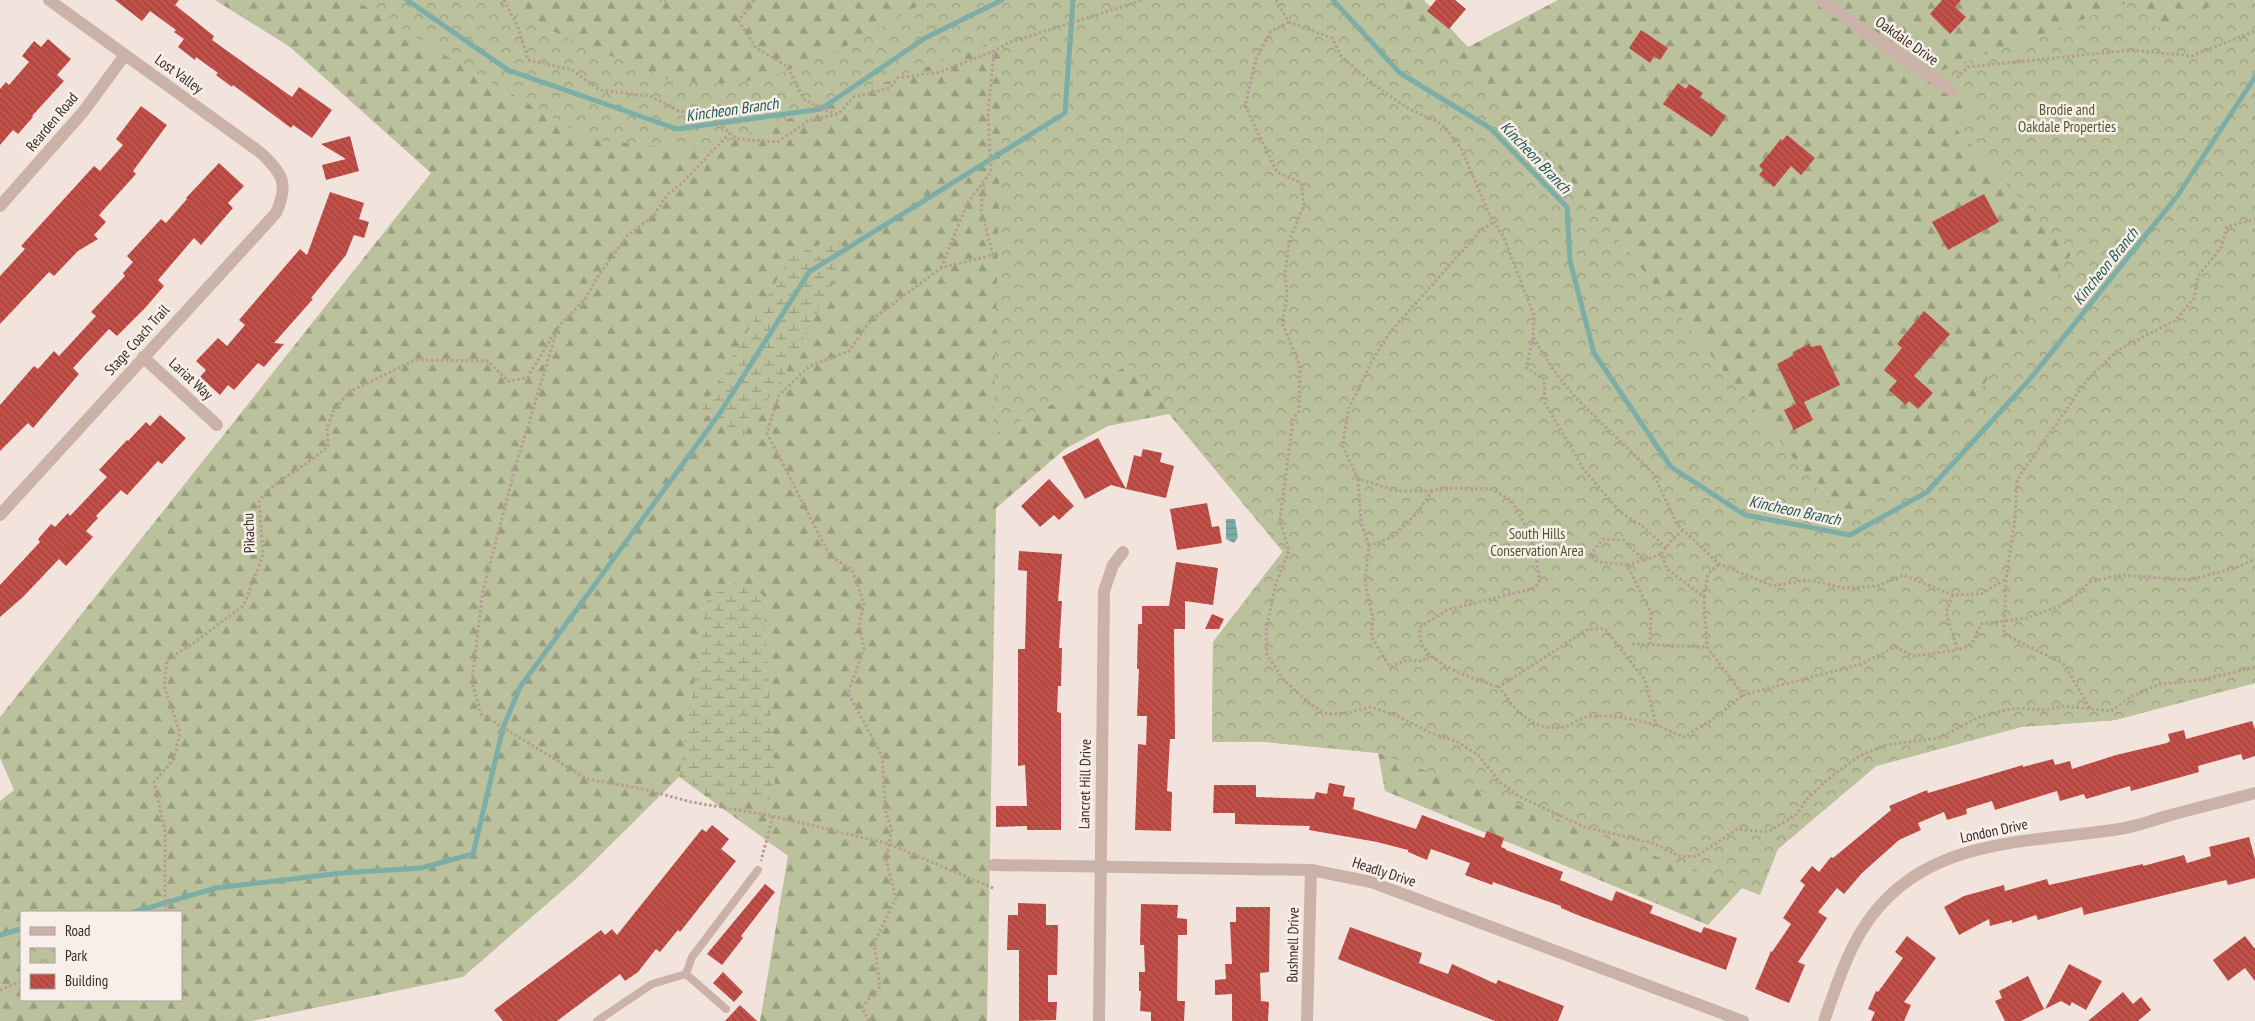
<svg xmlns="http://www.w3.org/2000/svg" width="2255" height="1021" viewBox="0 0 2255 1021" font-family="'PT Sans Narrow',sans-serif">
  <defs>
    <pattern id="forest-firs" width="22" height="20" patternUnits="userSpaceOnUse" patternTransform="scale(1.25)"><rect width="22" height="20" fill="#bbc19d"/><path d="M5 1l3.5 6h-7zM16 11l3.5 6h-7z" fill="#999d80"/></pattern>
    <pattern id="wetland-marsh" width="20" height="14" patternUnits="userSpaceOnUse" patternTransform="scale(1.25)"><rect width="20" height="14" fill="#bbc19d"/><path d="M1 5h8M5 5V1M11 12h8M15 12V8" fill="none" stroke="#999d80"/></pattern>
    <pattern id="park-crowns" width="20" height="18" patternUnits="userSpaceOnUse" patternTransform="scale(1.25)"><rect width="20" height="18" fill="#bbc19d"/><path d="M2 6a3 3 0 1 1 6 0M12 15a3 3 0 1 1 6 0" fill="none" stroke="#999d80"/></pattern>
    <pattern id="water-rules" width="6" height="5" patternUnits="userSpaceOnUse" patternTransform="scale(1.25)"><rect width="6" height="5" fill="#7caea7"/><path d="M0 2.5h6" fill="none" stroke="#668e88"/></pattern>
    <pattern id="building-back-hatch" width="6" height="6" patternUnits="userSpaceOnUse" patternTransform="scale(1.25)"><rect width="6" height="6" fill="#c34f49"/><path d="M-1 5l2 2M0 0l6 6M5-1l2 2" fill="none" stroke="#9f423d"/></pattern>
  </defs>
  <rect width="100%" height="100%" fill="#f2e4dd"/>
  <path fill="url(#forest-firs)" fill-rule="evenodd" d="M215 0H1424L1468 47 1558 0H2255V683L2115 720 2021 727 1876 766 1778 849 1708 925 1385 791 1378 753 1266 742H1212L1213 642 1283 552 1169 414 1108 426 1065 449 996 508 987 1021H760L788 856 679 777 578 877 463 977 252 1021H0V801L14 790 0 758V717L431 173 290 47ZM21 912H181V1000H21Z"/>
  <g fill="url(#wetland-marsh)">
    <polygon points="842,235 832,285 787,370 744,435 701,412 790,257"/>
    <polygon points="739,581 763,595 776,800 710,795 679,776 708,597"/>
  </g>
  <polygon fill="url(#park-crowns)" points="355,0 493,0 526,20 669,80 735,84 784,72 851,44 928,0 1387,0 1485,91 1571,181 1842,518 1954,429 2071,254 1953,126 1976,107 1940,71 2133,1 2157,28 2226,0 2255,0 2255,683 2115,720 2021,727 1876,766 1778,849 1760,895 1378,753 1266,742 1212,742 1213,642 1283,551 1131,364 993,435 1003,38 703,151 589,139 456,62"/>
  <polygon fill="url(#water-rules)" points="1226,519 1235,519 1238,537 1234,543 1226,539"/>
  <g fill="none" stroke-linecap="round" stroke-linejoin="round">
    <g stroke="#7caea7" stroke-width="5">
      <polyline points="407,0 508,70 677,129 821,109 925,38 1002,0"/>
      <polyline points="1333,0 1400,73 1490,128 1567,207 1570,261 1594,353 1671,467 1745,515 1850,535 1927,492 2030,379 2178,195 2255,77"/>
      <polyline points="134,912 216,888 342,873 421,868 473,854 503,728 520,687 720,413 809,272 1065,113 1073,0"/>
      <polyline points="0,935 21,929"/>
    </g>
  </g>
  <g fill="url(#building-back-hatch)">
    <polygon points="115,0 179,0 175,5 214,36 212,40 254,70 292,97 299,87 332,110 312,138 293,125 291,128 233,85 232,87 216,75 218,73 196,57 195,60 178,47 184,39 174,32 176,30 150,11 142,21"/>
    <polygon points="1436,0 1455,0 1466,9 1449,29 1427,11"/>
    <polygon points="1942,0 1961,0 1955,7 1966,17 1950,34 1930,14"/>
    <polygon points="1641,30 1668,48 1660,60 1654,56 1650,63 1629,48"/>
    <polygon points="48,39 71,59 57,75 64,81 32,116 33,117 18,134 13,130 0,145 0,89 6,82 9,85 29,62 22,56 34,41 41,47"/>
    <polygon points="1678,83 1686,89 1689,84 1703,93 1700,97 1726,116 1712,137 1663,104"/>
    <polygon points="141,106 167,125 133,171 136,174 99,215 106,222 94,235 98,239 78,251 54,276 49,272 0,324 0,276 25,249 21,246 94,166 100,171 123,145 116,139"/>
    <polygon points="1787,135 1815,158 1801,175 1791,166 1774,187 1759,175 1763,170 1759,166 1781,139 1782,141"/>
    <polygon points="350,136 359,171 326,180 322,165 346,159 321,144"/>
    <polygon points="219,163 244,186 228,203 233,208 201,245 194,238 158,280 164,286 145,308 117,336 109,329 73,368 79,374 33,428 28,423 0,451 0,405 34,366 38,369 54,351 59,356 96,316 91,312 125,276 123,273 133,262 127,256 161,219 166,223 187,199 186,198"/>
    <polygon points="330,192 364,203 359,219 369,222 364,238 354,235 346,255 311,298 313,299 274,343 284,344 264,367 258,363 234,390 228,385 220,395 200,377 206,370 196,361 218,338 227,346 245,325 239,320 300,249 307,255"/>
    <polygon points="1984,194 1999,222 1948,250 1932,222"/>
    <polygon points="1924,311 1950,334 1914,376 1933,393 1918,409 1909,401 1906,405 1889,390 1897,381 1884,370 1902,348 1897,344"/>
    <polygon points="1809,344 1811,347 1821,345 1840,385 1804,402 1813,420 1794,430 1784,410 1796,404 1777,364 1794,355 1793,352"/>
    <polygon points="160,415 186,438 162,464 158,461 127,495 121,490 96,516 98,518 86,531 93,537 66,566 59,559 23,597 0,617 0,585 40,542 38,539 51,524 55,527 68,513 70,516 107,477 99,470 127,440 128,441 146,422 150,426"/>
    <polygon points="1098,438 1126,489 1111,485 1085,499 1062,457"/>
    <polygon points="1143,449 1162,453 1160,462 1174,466 1166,498 1126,489 1134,455 1141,457"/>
    <polygon points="1049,479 1074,506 1059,520 1054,515 1040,527 1021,506"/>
    <polygon points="1207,503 1212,527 1219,526 1222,543 1177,550 1170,509"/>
    <polygon points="1019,551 1062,554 1058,601 1062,601 1059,648 1062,648 1061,686 1058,686 1057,712 1061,713 1061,830 1027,830 1027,826 996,827 996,806 1027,806 1025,765 1018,766 1018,649 1025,649 1027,571 1018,570"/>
    <polygon points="1176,562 1218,568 1213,605 1185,601 1185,629 1174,629 1175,739 1170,739 1167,791 1172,792 1171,831 1135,830 1138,744 1146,745 1147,716 1137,716 1139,669 1137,669 1138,624 1142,624 1142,606 1169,606"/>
    <polygon points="1212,614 1224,619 1219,629 1205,629"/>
    <polygon points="2252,721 2255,729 2255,756 2243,760 2241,754 2198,766 2199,772 2131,791 2130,786 2086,799 2084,794 2060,801 2057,791 1995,810 1992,801 1966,809 1967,814 1947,820 1944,812 1918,823 1921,830 1899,840 1862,873 1844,894 1837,888 1818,912 1827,918 1798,962 1805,965 1789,1003 1755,989 1771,951 1772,952 1791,924 1783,918 1805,885 1800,881 1812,866 1819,872 1831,857 1833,858 1891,810 1889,806 1927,790 1928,793 2023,765 2023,767 2053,759 2055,765 2070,761 2072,769 2116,755 2167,743 2170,741 2168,734 2184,730 2186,739"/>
    <polygon points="1329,783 1345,786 1343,796 1355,798 1353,809 1416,829 1422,815 1484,838 1487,831 1504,838 1501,847 1506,849 1506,850 1563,872 1560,880 1612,901 1616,891 1653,906 1650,913 1701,933 1704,927 1737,938 1726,970 1580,916 1561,908 1561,906 1493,882 1492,885 1465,875 1470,863 1431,849 1427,860 1408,852 1408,850 1377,842 1309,830 1310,826 1235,824 1235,813 1213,813 1214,785 1256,785 1256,797 1314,799 1316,792 1327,794"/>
    <polygon points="712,825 729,839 721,849 736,861 680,932 678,930 660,952 656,949 638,972 625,981 620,974 557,1021 503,1021 494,1010 601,930 605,935 612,929 617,935 702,829 706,832"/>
    <polygon points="2249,837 2255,859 2255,878 2228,885 2226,880 2084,915 2082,907 2038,920 2036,915 2012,923 2012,920 1990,926 1989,919 1959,935 1944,907 1964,896 2004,885 2005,891 2047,879 2049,885 2143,864 2143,866 2184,855 2187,863 2211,856 2209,847"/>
    <polygon points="765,884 775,892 741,936 743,938 722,965 707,954"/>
    <polygon points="1018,903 1046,904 1046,925 1058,925 1057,975 1048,975 1048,1002 1057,1002 1056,1020 1019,1021 1019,950 1007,950 1008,915 1018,915"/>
    <polygon points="1141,904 1178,905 1177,918 1187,919 1187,935 1178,935 1177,999 1178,1001 1185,1001 1184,1021 1151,1021 1151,1012 1140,1011 1141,991 1139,991 1139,972 1145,972 1144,945 1140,945"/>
    <polygon points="1236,907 1270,907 1269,972 1260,973 1261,1001 1269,1002 1268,1021 1232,1021 1232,994 1215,995 1215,980 1226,979 1225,964 1232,964 1230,922 1236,922"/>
    <polygon points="1350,927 1422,953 1419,963 1448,974 1452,964 1496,984 1498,980 1564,1006 1558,1021 1495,1021 1338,959"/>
    <polygon points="1907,936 1936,958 1904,1002 1911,1005 1904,1021 1871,1021 1875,1012 1868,1009 1876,991 1878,992 1903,958 1895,952"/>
    <polygon points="2245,936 2255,949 2255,981 2245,968 2228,981 2213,960"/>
    <polygon points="2069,964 2102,981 2086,1010 2072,1002 2070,1006 2061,1001 2045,1009"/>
    <polygon points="723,972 743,992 734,1002 713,983"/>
    <polygon points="2028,976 2044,1009 2021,1021 2005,1021 1995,1001 2002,998 1999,991"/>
    <polygon points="2123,992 2133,1004 2141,997 2151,1010 2138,1021 2088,1021"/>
    <polygon points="740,1005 757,1021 725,1021"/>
  </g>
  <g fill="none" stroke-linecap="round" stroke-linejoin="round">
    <g stroke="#b59b93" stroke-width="3" stroke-dasharray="2.5 2.5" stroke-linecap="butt">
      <polyline points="504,0 518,27 528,60 572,70 600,90 650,96 679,111 709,115 737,139 777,142 808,121 838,114 854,97 890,88 898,78 940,72 994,51 1008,43 1143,0"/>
      <polyline points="659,0 666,0"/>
      <polyline points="754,0 739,21 756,48 787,66 804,99 821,109 838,114"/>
      <polyline points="1276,0 1289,22 1332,38 1341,56 1377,87 1409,109 1442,124 1461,148 1489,214 1504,238 1534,315 1533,337 1554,371 1577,399 1653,473 1677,524 1719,564 1773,586 1807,580 1844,588 1878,586 1903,575 1953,595 1981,594 2006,579"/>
      <polyline points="1289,22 1271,31 1256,59 1245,106 1277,172 1301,183 1304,205 1289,242 1285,273 1287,297 1282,323 1300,366 1299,411 1293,419 1280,520 1289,551 1276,583 1266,631 1267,655 1284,680 1310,704 1327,714 1348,713 1371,707 1397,716 1431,733 1456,741 1478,755 1500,782 1518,796 1585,827 1653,843 1681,857 1697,856 1737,829 1768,832 1797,814 1806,800 1827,780 1859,756 1886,745 1939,738 1979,717 2015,708 2046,710 2063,706 2111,711 2130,697 2160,684 2202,680 2255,667"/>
      <polyline points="1957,78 1968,67 2132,50 2192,56 2255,31"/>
      <polyline points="730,133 682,183 667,195 654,215 627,236 597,278 585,299 558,327 516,465 483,590 472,681 481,714 587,779 643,789 691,802 773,816 761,861"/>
      <polyline points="941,268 968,202 991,172 988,114 994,51"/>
      <polyline points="1533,338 1526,368 1544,379 1545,403 1584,470 1621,513 1640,524 1666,548"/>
      <polyline points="1358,479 1361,522 1369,546"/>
      <polyline points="1432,491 1398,491 1358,479 1342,445 1349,408 1372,361 1390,332 1481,230 1494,222"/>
      <polyline points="1661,554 1671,541 1683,530"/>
      <polyline points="1644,560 1661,554 1667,569 1704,597 1707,647"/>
      <polyline points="1627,565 1644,560 1623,540 1603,539 1590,555 1598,562 1627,565 1651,613 1650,644"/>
      <polyline points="1953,595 1946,613 1958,650 1972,644 1981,624 2027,618 2060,606 2081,592 2089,582 2122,575 2189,580 2238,567 2255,559"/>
      <polyline points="1704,597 1708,574 1719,564"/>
      <polyline points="1632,644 1707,647 1743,695 1861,664 1895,647 1913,656 1958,650"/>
      <path d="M1428 654 1423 661 1407 660 1390 667 1371 636 1373 620 1365 580 1369 546 1392 537 1417 513 1432 491 1445 488 1491 489 1511 500 1532 537 1540 580 1535 588 1447 610 1420 627C1420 632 1419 638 1421 642 1432 667 1475 679 1499 687"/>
      <polyline points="2090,708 2064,664 2004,634 2006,579 2015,519 2017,480 2087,380 2118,350 2176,320 2194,298 2198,276 2221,248 2227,227 2255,219"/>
      <path d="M1656 725C1635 719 1610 714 1587 717 1579 718 1571 726 1563 727 1531 732 1515 709 1499 687L1588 629H1605L1645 680 1656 725 1684 737 1716 717 1743 695"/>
      <polyline points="773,816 889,844 993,888"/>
      <path d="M165 912V831L154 782 174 759 180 733 164 686 167 660 191 645 244 605 263 555 259 501C277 477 307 467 328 446L327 429 333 412 349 392 415 360 488 361 508 381 527 378 555 332"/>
      <polyline points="0,990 21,981"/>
      <polyline points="869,1021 862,1007 880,987 874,943 896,898 886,860 892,829 886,814 882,756 848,693 864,649 859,625 864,603 852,570 830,556 767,433 779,395 810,366 849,351 871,320 941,268 993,255 981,210 984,183"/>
    </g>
    <g stroke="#cab2a9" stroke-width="8">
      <polyline points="686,974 692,957 758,870"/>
      <polyline points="597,1021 652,984 686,974 726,1009"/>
    </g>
    <g stroke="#cab2a9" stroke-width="12">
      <polyline points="1820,0 1951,90"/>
      <polyline points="0,206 83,112 125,55"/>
      <polyline points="143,357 217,425"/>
      <path d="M0 515 276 213C289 184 283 174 261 153L49 0"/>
      <polyline points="993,865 1311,870 1371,882 1743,1021"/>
      <polyline points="1099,1021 1104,591 1113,565 1123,552"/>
      <polyline points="1307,1021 1311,870"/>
      <path d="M1824 1021C1835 990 1845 958 1862 930 1920 836 2024 844 2119 829 2135 827 2151 821 2167 816 2196 808 2226 801 2255 793"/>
    </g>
  </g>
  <g text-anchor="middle" stroke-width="5" stroke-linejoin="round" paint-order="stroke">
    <g font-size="15" fill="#372a29" stroke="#f9efe9">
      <text transform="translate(1907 41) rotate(35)" y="5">Oakdale Drive</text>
      <text transform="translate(179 74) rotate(36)" y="5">Lost Valley</text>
      <text transform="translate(52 122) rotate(-50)" y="5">Rearden Road</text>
      <text transform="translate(137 340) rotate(-48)" y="5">Stage Coach Trail</text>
      <text transform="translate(191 379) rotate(43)" y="5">Lariat Way</text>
      <text transform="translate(249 533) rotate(-92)" y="5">Pikachu</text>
      <text transform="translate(1085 784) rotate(-89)" y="5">Lancret Hill Drive</text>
      <text transform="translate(1994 831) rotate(-12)" y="5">London Drive</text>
      <text transform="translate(1384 872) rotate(18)" y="5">Headly Drive</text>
      <text transform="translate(1293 945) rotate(-89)" y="5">Bushnell Drive</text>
    </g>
    <g font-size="15" fill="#4e552d" stroke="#f9efe9">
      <text x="2067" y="115">Brodie and<tspan x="2067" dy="17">Oakdale Properties</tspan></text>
      <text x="1537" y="539">South Hills<tspan x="1537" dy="17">Conservation Area</tspan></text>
    </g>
    <g font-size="16" font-style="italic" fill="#1f5850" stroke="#f9efe9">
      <text transform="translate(732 109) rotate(-8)" y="6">Kincheon Branch</text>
      <text transform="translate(1536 157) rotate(46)" y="6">Kincheon Branch</text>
      <text transform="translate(2105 266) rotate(-51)" y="6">Kincheon Branch</text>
      <text transform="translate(1795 510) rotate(12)" y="6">Kincheon Branch</text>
    </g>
  </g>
  <rect x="20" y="911" width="162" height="90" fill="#f9efe9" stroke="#aba09c"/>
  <rect x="30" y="927" width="25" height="8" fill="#cab2a9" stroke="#aba09c"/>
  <text x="65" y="936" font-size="15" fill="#372a29">Road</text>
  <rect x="30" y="948" width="25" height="15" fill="url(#park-crowns)" stroke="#aba09c"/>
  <text x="65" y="961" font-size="15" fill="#372a29">Park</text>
  <rect x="30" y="974" width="25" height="15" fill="url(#building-back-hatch)" stroke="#aba09c"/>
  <text x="65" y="986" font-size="15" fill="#372a29">Building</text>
</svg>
